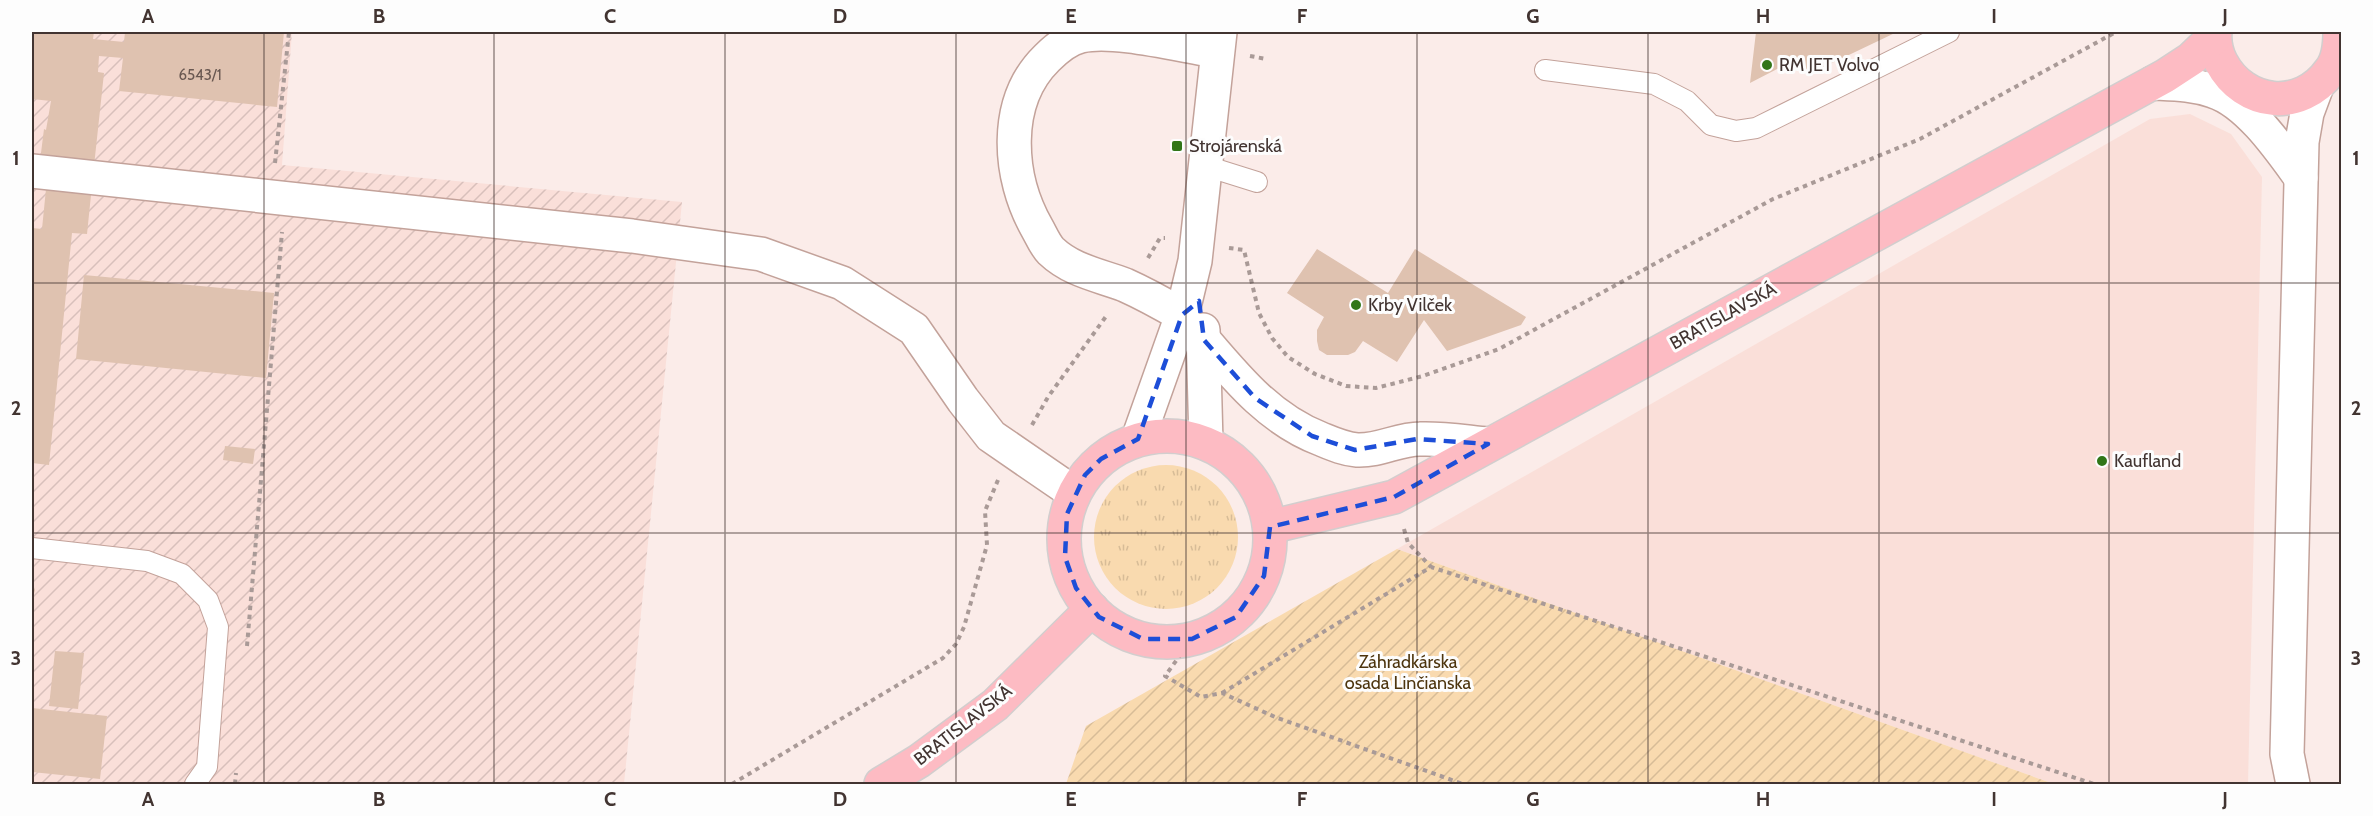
<svg xmlns="http://www.w3.org/2000/svg" width="2373" height="816" viewBox="0 0 2373 816" font-family="Cabin,sans-serif">
  <defs>
    <pattern id="industrial-furrows" width="10" height="10" patternUnits="userSpaceOnUse" patternTransform="scale(1.5)"><rect width="10" height="10" fill="#fadfd9"/><path d="M-1 1l2-2M0 10L10 0M9 11l2-2" fill="none" stroke="#d8c0bb"/></pattern>
    <pattern id="grass-tufts" width="24" height="20" patternUnits="userSpaceOnUse" patternTransform="scale(1.5)"><rect width="24" height="20" fill="#f9daaf"/><path d="M3 7l-1-3M5 7V3M7 7l1-3M15 17l-1-3M17 17v-4M19 17l1-3" fill="none" stroke="#d7bc97"/></pattern>
    <pattern id="garden-furrows" width="10" height="10" patternUnits="userSpaceOnUse" patternTransform="scale(1.5)"><rect width="10" height="10" fill="#f9daaf"/><path d="M-1 1l2-2M0 10L10 0M9 11l2-2" fill="none" stroke="#d7bc97"/></pattern>
  </defs>
  <rect width="100%" height="100%" fill="#fbece9"/>
  <polygon fill="#fadfd9" points="2190,114 2231,134 2262,177 2248,784 2054,784 1397,549 2150,119"/>
  <polygon fill="url(#industrial-furrows)" points="32,32 292,32 282,165 682,202 624,784 32,784"/>
  <circle fill="url(#grass-tufts)" cx="1166" cy="537" r="72"/>
  <polygon fill="url(#garden-furrows)" points="1397,549 2054,784 1066,784 1086,726"/>
  <g fill="#dfc2b0">
    <polygon points="32,32 94,32 93,39 124,42 125,32 284,32 277,107 119,91 123,58 99,56 98,72 104,73 94,166 89,166 87,194 91,195 87,234 72,233 49,465 32,463 32,228 42,229 46,189 50,190 53,163 40,161 44,129 46,130 51,101 32,99"/>
    <polygon points="1756,32 1897,32 1809,74 1800,57 1750,83"/>
    <polygon points="1317,249 1388,293 1415,249 1526,317 1521,325 1447,351 1424,320 1397,362 1363,341 1355,352 1348,355 1327,355 1319,350 1317,341 1317,330 1324,317 1287,293"/>
    <polygon points="84,275 274,293 266,378 76,359"/>
    <polygon points="225,446 255,449 253,464 223,460"/>
    <polygon points="32,582 35,590 32,600"/>
    <polygon points="55,651 84,653 78,709 49,706"/>
    <polygon points="32,708 107,716 100,779 32,772"/>
  </g>
  <g fill="none" stroke-linecap="round" stroke-linejoin="round">
    <g stroke="#c3a29a" stroke-width="22">
      <g id="service">
        <polyline points="1545,70 1654,84 1687,101 1711,125 1736,131 1756,128 1949,32"/>
        <polyline points="1206,166 1257,182"/>
        <polyline points="32,548 147,561 182,574 208,600 218,627 207,767 195,784"/>
      </g>
    </g>
    <g stroke="#c3a29a" stroke-width="36">
      <g id="minor">
        <path d="M2153 83C2174 84 2193 84 2213 91 2248 102 2280 149 2301 178"/>
        <polyline points="32,171 632,236 761,254 842,283 914,329 963,400 991,436 1074,493"/>
        <path d="M1182 315C1163 304 1145 294 1125 285 1099 275 1072 271 1051 251 1045 245 1041 235 1037 228 1008 177 1002 102 1047 58 1056 49 1068 39 1081 36 1113 28 1182 46 1217 51"/>
        <polyline points="1203,330 1206,443"/>
        <path d="M1204 340C1238 380 1271 420 1321 439 1333 444 1344 449 1357 450 1380 451 1398 439 1420 439 1442 438 1466 442 1488 444"/>
        <polyline points="1138,439 1182,315 1195,261 1220,32"/>
        <polyline points="2293,784 2287,754 2302,142 2307,113 2317,86"/>
      </g>
    </g>
    <g stroke="#d2cece" stroke-width="36">
      <g id="primary">
        <path d="M2215 32C2214 42 2217 54 2221 62 2244 106 2301 112 2330 71 2339 60 2340 45 2340 32"/>
        <circle cx="1167" cy="539" r="103"/>
        <polyline points="1270,527 1394,497 2165,76 2191,59 2214,37"/>
        <polyline points="881,784 919,761 995,705 1092,609"/>
      </g>
    </g>
    <g stroke="#a99a97" stroke-width="4" stroke-dasharray="4.5 4.5" stroke-linecap="butt">
      <polyline points="1250,56 1266,59"/>
      <polyline points="275,163 289,32"/>
      <polyline points="1229,248 1244,250 1259,313 1272,338 1288,357 1315,374 1346,386 1376,388 1423,376 1499,349 1773,199 1920,139 2116,32"/>
      <polyline points="1148,258 1160,238 1165,238"/>
      <polyline points="1032,425 1048,397 1107,315"/>
      <polyline points="1404,529 1408,543 1431,567"/>
      <polyline points="1192,639 1165,676 1201,697 1222,693 1275,717 1463,784"/>
      <polyline points="247,646 282,232"/>
      <polyline points="1222,693 1431,567 2094,784"/>
      <polyline points="235,784 236,773"/>
      <polyline points="732,784 943,658 956,644 964,627 987,545 985,511 998,480"/>
    </g>
    <use href="#service" stroke="#fff" stroke-width="20"/>
    <use href="#minor" stroke="#fff" stroke-width="33"/>
    <use href="#primary" stroke="#fdbbc3" stroke-width="33"/>
  </g>
  <path fill="none" stroke="#1d4ed8" stroke-width="4.5" stroke-dasharray="12 8" stroke-linejoin="round" d="M1199 301 1204 340 1255 398 1312 436 1355 450 1417 439 1488 444 1394 497 1270 527 1264 576 1236 617 1192 639H1143L1099 617 1076 588 1065 557 1067 514 1085 475 1101 459 1138 439 1182 315Z"/>
  <path fill="none" stroke="#423431" stroke-width="1.5" stroke-opacity="0.55" d="M264 32V784M494 32V784M725 32V784M956 32V784M1186 32V784M1417 32V784M1648 32V784M1879 32V784M2109 32V784M32 283H2342M32 533H2342"/>
  <g fill="#317618" stroke="#fdfdfd" stroke-width="2">
    <circle cx="1767" cy="65" r="6"/>
    <rect x="1171" y="140" width="12" height="12" rx="3"/>
    <circle cx="1356" cy="305" r="6"/>
    <circle cx="2102" cy="461" r="6"/>
  </g>
  <g text-anchor="middle" stroke-width="6" stroke-linejoin="round" paint-order="stroke">
    <g font-size="15" fill="#695851">
      <text x="200" y="80">6543/1</text>
    </g>
    <g font-size="18" fill="#423431" stroke="#fdfdfd" text-anchor="start">
      <text x="1779" y="71">RM JET Volvo</text>
      <text x="1189" y="152">Strojárenská</text>
      <text x="1368" y="311">Krby Vilček</text>
      <text x="2114" y="467">Kaufland</text>
    </g>
    <g font-size="18" fill="#423431" stroke="#fdfdfd">
      <text transform="translate(1723 316) rotate(-29)" y="6">BRATISLAVSKÁ</text>
      <text transform="translate(963 725) rotate(-38)" y="6">BRATISLAVSKÁ</text>
    </g>
    <g font-size="18" fill="#4d350e" stroke="#fdfdfd">
      <text x="1408" y="668">Záhradkárska<tspan x="1408" dy="21">osada Linčianska</tspan></text>
    </g>
  </g>
  <rect width="2373" height="816" fill="none" stroke="#fdfdfd" stroke-width="66"/>
  <rect x="33" y="33" width="2307" height="750" fill="none" stroke="#423431" stroke-width="2"/>
  <g font-size="20" text-anchor="middle" font-weight="bold" fill="#423431">
    <text x="148" y="23">A</text>
    <text x="379" y="23">B</text>
    <text x="610" y="23">C</text>
    <text x="840" y="23">D</text>
    <text x="1071" y="23">E</text>
    <text x="1302" y="23">F</text>
    <text x="1533" y="23">G</text>
    <text x="1763" y="23">H</text>
    <text x="1994" y="23">I</text>
    <text x="2225" y="23">J</text>
    <text x="16" y="165">1</text>
    <text x="2356" y="165">1</text>
    <text x="16" y="415">2</text>
    <text x="2356" y="415">2</text>
    <text x="16" y="665">3</text>
    <text x="2356" y="665">3</text>
    <text x="148" y="806">A</text>
    <text x="379" y="806">B</text>
    <text x="610" y="806">C</text>
    <text x="840" y="806">D</text>
    <text x="1071" y="806">E</text>
    <text x="1302" y="806">F</text>
    <text x="1533" y="806">G</text>
    <text x="1763" y="806">H</text>
    <text x="1994" y="806">I</text>
    <text x="2225" y="806">J</text>
  </g>
</svg>
